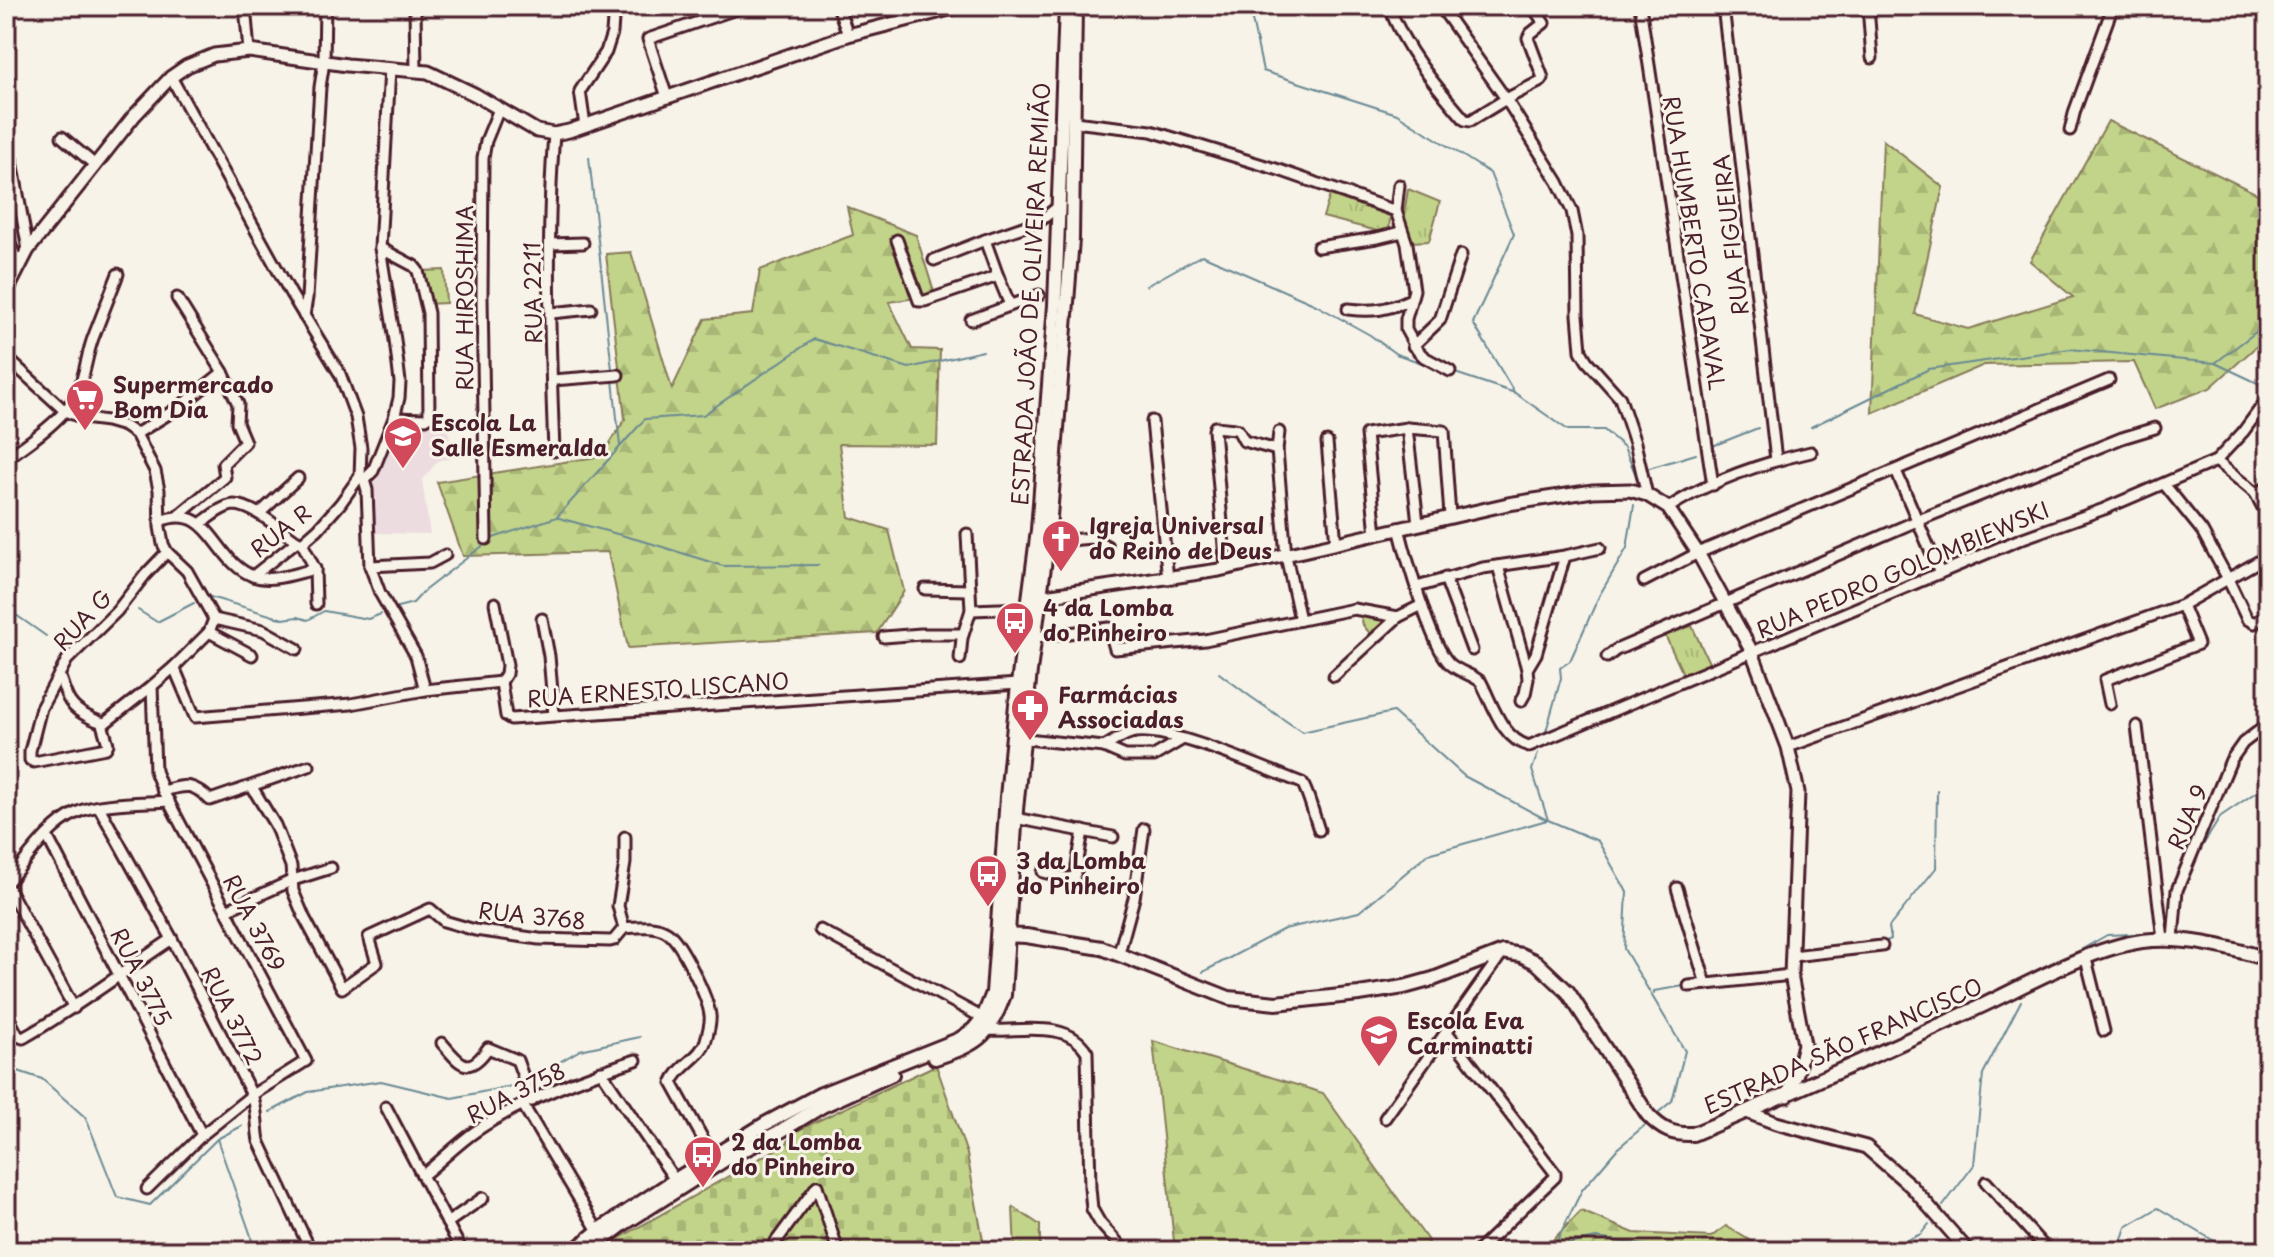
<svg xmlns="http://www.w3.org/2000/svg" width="2274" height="1257" viewBox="0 0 2274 1257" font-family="'Playpen Sans',sans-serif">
  <defs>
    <pattern id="forest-firs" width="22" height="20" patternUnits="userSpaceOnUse" patternTransform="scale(2)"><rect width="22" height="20" fill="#c2d489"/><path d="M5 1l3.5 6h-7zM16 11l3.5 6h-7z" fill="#a8b676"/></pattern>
    <pattern id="cemetery-stones" width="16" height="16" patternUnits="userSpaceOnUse" patternTransform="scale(2)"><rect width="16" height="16" fill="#c2d489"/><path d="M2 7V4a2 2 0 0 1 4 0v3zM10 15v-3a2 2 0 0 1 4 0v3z" fill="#a8b676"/></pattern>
    <pattern id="park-tufts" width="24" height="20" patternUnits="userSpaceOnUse" patternTransform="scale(2)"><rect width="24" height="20" fill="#c2d489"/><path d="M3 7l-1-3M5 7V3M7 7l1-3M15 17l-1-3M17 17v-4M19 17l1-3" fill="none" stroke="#a8b676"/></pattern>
  </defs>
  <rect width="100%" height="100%" fill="#f7f3e8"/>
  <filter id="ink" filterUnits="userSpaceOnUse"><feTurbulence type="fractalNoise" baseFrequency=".0125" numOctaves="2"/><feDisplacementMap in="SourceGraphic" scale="16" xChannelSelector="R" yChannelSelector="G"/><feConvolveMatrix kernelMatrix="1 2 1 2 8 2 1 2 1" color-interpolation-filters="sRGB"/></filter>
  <g filter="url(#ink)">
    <polygon fill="#ecdcdf" points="398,421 449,423 450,459 439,460 422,480 430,534 372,533 370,481"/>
    <g fill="url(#forest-firs)" stroke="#867a5a" stroke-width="2">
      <polygon points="2108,121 2268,199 2268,336 2210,388 2155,409 2134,362 1984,365 1872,413 1883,140 1943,187 1915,314 1968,329 2073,297 2030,261"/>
      <polygon points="847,207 916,235 935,295 889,302 912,349 940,350 937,445 839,444 849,517 889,530 904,591 877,633 628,648 608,552 463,556 437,482 602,456 625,419 606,254 631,252 672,389 705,319 753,314 760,270 853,235"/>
      <polygon points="1153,1041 1323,1093 1429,1242 1418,1251 1175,1251"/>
      <polygon points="1013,1207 1040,1225 1040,1251 1015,1251"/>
      <polygon points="1581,1211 1634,1233 1711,1237 1726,1226 1767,1251 1542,1251"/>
    </g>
    <polygon fill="url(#cemetery-stones)" stroke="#867a5a" stroke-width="2" points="936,1065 967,1154 985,1251 615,1251 611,1243 787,1143 792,1133"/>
    <g fill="url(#park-tufts)" stroke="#867a5a" stroke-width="2">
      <polygon points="1408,189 1440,202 1429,241 1410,242 1404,214"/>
      <polygon points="1330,195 1390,216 1389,234 1323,217"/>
      <polygon points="1361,616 1387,620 1372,636 1363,625"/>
      <polygon points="1692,626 1710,665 1684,676 1665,635"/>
    </g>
    <polygon fill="#c2d489" stroke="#867a5a" stroke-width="2" points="444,270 446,303 426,304 421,271"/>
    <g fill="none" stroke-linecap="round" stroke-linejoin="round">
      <g stroke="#6a8994" stroke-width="2">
        <polyline points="1249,6 1263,71 1397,114 1490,173 1514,234 1473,323 1514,392"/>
        <polyline points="589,157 612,370"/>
        <polyline points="1146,286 1202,255 1316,305 1370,335 1396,354 1431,366"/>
        <polyline points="2215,363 2264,386 2268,385"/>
        <polyline points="1452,372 1515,393 1568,430 1604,430 1624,447 1638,480"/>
        <polyline points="613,380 620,446"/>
        <polyline points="1811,427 1929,369 2070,349 2215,363 2256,332 2268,315"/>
        <polyline points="1710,447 1758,428"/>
        <polyline points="1646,469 1696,454"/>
        <polyline points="559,518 650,543 723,566 819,565"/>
        <polyline points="207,596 283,619 298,617 308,620 324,611 368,619 381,614"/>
        <polyline points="394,608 413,603 425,590 493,538 557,517 645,419 703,415 814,339 909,368 983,351"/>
        <polyline points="138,610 157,622 194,603"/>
        <polyline points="6,624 16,615 46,636"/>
        <polyline points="1219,673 1251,697 1302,732 1393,712 1464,776 1547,820"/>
        <polyline points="1545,735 1561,678 1560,668 1570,661 1599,596 1627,548 1634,505"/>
        <polyline points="1538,753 1532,770 1548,820 1598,841 1627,892 1624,949 1685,1051 1672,1101 1654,1116"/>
        <polyline points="2195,858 2221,816 2268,784"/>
        <polyline points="2165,928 2171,911"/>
        <polyline points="1882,943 1891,939 1889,927 1936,868 1937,790"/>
        <polyline points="2063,960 2107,935 2158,933"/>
        <polyline points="1203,972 1284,929 1359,912 1428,854 1547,820"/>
        <polyline points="1654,994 1654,991 1684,986"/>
        <polyline points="6,1067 42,1079 86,1118 117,1197 150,1205 217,1139 242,1126"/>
        <polyline points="527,1081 580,1050 640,1037"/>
        <polyline points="270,1112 308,1092 381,1081 452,1098 522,1084"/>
        <polyline points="217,1139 251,1236 253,1251"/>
        <polyline points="1943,1206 1974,1165 1983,1074 2021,1001"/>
        <polyline points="1555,1247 1596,1238 1684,1251"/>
        <polyline points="1552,1251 1582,1190 1618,1148 1644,1126"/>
        <polyline points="1882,1251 1921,1234 1929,1224"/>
        <polyline points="2118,1251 2126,1227 2158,1208 2216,1242 2266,1251"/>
      </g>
      <g stroke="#4a1f2b" stroke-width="15">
        <g id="minor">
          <polyline points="245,6 249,51"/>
          <polyline points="415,6 416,71"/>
          <polyline points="838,6 848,35"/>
          <path d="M1389 6C1405 50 1435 85 1465 120L1470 121 1506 99 1541 81 1543 78 1528 38 1530 34 1544 23 1532 6"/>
          <polyline points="1440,6 1506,99 1558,182 1572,211 1577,236 1578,315 1581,351 1587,361 1620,398 1635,443 1647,495"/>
          <polyline points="1640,6 1713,485"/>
          <polyline points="1723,6 1776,460"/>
          <polyline points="1868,6 1872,58"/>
          <polyline points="1881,8 1881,6"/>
          <polyline points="171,77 291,294 340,374 356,417 361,448 360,476 364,480 367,490 370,566 380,593 416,656 425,690"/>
          <polyline points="667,97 648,39 745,6"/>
          <polyline points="1074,122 1151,131 1279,170 1396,211"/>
          <polyline points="585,126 580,91 606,52 612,33 614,6"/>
          <polyline points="2070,130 2075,110 2113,6"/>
          <polyline points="62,137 95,165"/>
          <polyline points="12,161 28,250"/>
          <polyline points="1399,185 1396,211 1407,244 1414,290 1406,319 1406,330 1417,350 1424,357 1450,371"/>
          <polyline points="6,234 19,266"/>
          <polyline points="897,240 919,301 925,301 998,276 985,240 1040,221 1059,206"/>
          <polyline points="550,244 583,243"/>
          <polyline points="1318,247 1377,238 1402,232"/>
          <polyline points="380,248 414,266 418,271 428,313 429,417 426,419 394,418"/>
          <polyline points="934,260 985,240"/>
          <polyline points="998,276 1010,305"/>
          <polyline points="177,298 223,372 238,404 237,423 245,442 223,464 225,477 179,515"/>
          <path d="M1348 309C1373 312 1388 310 1411 299"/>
          <polyline points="551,313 591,309"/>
          <polyline points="304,316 307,298 320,87 324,62 325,6"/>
          <polyline points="971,320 1039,295"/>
          <polyline points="1413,346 1440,320 1461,255"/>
          <polyline points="6,357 65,411 83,418 107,421 124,426 136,434 155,471 159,490 160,527 163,544 167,552 187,571 214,619"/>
          <polyline points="552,380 618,375"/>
          <polyline points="1152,421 1168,579"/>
          <polyline points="1407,428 1418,523"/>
          <polyline points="1279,432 1277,450 1286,556 1300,620"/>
          <polyline points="136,434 178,408 223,372"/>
          <polyline points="1327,442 1336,544"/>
          <path d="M554 451C550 346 546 238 554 134"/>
          <path d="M6 459C25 445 48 430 64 412 86 387 83 366 93 338 101 317 110 295 118 274"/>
          <polyline points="2216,461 2255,493 2268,517"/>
          <polyline points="1896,471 1940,573"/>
          <polyline points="364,480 373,471 394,418 399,398 400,382 395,340 380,248 390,68"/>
          <polyline points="2164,484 2202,531 2228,579 2247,619 2254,623 2268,616"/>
          <polyline points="2255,493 2268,487"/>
          <path d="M1668 508C1710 481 1762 463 1811 452"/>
          <polyline points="259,514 298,478"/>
          <path d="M160 521C212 501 213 561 253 576 272 583 296 573 315 569"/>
          <path d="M200 524C210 517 222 506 234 505 253 505 281 530 297 541"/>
          <path d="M1399 528C1406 556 1431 645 1449 663 1458 672 1472 674 1481 682 1493 705 1502 739 1529 746L2023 538 2104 509 2216 461 2243 432 2268 398"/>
          <polyline points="1376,534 1366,434 1407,428 1444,431 1450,516"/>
          <polyline points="486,539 482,297 483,158 486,141 499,109"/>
          <polyline points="1048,542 1091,538 1107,546"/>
          <polyline points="302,543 315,569 316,604"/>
          <polyline points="370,566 430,563 445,555"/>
          <polyline points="1498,566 1527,669"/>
          <polyline points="1226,569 1214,430 1215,427 1235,429 1238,430 1244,441 1277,450"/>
          <polyline points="253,576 297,541 302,543 318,529 340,504 360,476"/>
          <polyline points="1445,578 1472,650"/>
          <polyline points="1644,581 1698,553 2109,380"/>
          <polyline points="1417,587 1483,568 1565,556 1600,548"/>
          <polyline points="925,589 969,590"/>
          <polyline points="495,603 507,665 506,674 501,682"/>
          <polyline points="971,610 1028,608"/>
          <polyline points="214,619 263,630 297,649"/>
          <polyline points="542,619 549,656 554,715"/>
          <polyline points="209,632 252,655"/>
          <polyline points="884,637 921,634 963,634"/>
          <polyline points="1036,637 1109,628 1115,649 1205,640 1354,609 1398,617 1422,605"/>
          <polyline points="1607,657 1616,650 1919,520 2122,438 2155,428"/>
          <polyline points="960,659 962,638 971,610 967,534"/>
          <polyline points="174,667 195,717 351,704 425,690 501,682 506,716 511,719 1018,684"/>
          <path d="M59 674C66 694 67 706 87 716 94 720 98 722 105 723L152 686 174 667 209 632 214 619"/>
          <polyline points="1334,676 1398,617"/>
          <polyline points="152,686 155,771 163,791"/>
          <polyline points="1521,701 1525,694 1528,679 1527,669 1536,654 1565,556"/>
          <polyline points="2110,704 2105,680 2198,644 2182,605"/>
          <polyline points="102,724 108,744 106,748 34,762 30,760 30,751 41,708 67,660 117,611 145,575 167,552"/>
          <polyline points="2137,726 2163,939"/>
          <polyline points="1017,738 1104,747 1125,756 1154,756 1183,739"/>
          <path d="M1104 747C1112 743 1122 735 1131 733 1166 724 1265 769 1302 783 1308 791 1315 819 1319 830"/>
          <polyline points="1788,747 2182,605 2268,556"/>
          <polyline points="252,787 275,825 291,866 293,891 304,917 342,988 377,963 369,937 430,909 444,921 475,930 539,939 610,941 614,940 624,928"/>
          <path d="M99 807 172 939 252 1095C258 1110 256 1125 259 1141L311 1251"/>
          <polyline points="1015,818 1113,837"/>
          <polyline points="47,836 202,1135"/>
          <path d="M625 837V863L618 906 624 928C637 927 655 924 667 932 681 941 708 998 710 1015 711 1021 708 1033 706 1040 702 1057 678 1066 672 1083L713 1157"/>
          <polyline points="1043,872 1067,878 1075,877 1083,831"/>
          <path d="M6 884C27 860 47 827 76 813 97 802 144 803 169 801"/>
          <polyline points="6,884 74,1008"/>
          <polyline points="1677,888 1706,984"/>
          <polyline points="227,910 293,880 331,868"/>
          <polyline points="820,930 983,1018"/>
          <polyline points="2173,939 2177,890 2231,760 2243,743 2268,724"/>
          <polyline points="1119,953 1134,898 1144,829"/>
          <polyline points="1792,956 1882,946"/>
          <polyline points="2086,959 2104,1031"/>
          <polyline points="1689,986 1791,975"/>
          <path d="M6 1013 18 1036 23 1038C75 1009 122 972 172 939"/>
          <path d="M988 1030C1021 1032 1067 1019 1087 1052L1090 1188 1092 1209 1100 1223 1125 1251"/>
          <polyline points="1447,1032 1555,1173 1555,1177 1478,1251"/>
          <path d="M442 1043C460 1064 468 1077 488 1048L517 1060 532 1101"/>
          <polyline points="601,1071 675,1180"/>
          <polyline points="523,1105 598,1231"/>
          <polyline points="386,1107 462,1251"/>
          <polyline points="1385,1118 1503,952"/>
          <path d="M423 1175C441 1161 457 1144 476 1131 522 1100 583 1077 636 1060"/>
          <polyline points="1986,1182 2048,1251"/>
          <polyline points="817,1186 838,1251"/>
          <path d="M147 1189 202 1135 252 1095 306 1061 163 791C186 785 192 782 210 800L309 766"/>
          <polyline points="447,1223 483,1198"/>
          <polyline points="769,1251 817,1186"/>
        </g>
      </g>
      <g stroke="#4a1f2b" stroke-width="17">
        <g id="tertiary">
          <polyline points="6,293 28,250 134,116 171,77 187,66 214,55 249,51 347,65 428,72 476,95 537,131 554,134 569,131 848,35 961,6"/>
          <polyline points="1031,598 1219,570 1508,504 1593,491 1630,490 1647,495 1668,508 1698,553 1752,652 1788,747 1798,792 1791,975 1804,1044 1797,1073 1787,1096"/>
          <polyline points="1747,1112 1776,1123 1866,1147 1911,1186 1968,1251"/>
        </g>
      </g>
      <g stroke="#4a1f2b" stroke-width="18">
        <g id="secondary">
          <path d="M1001 935 1026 936 1102 948 1229 998 1276 1003 1359 994 1404 987 1433 979 1503 952 1521 955 1536 962 1568 992 1648 1115C1662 1130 1673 1135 1693 1134 1787 1095 1880 1053 1973 1010 2023 987 2087 949 2142 941 2184 936 2227 947 2268 959"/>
          <path d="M935 1058C977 1044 988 1039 1004 995L1016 810 1030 671 1049 529 1072 239 1075 6"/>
          <polyline points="574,1251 598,1231 675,1180 765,1124 821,1094 960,1039 973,1030 983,1018 993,993 1007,797 1018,684 1038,530 1055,305 1066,6"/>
          <polyline points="588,1251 622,1225 726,1159 779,1132 822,1106 892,1074"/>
        </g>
      </g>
      <use href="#minor" stroke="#f7f3e8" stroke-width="9"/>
      <use href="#tertiary" stroke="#f7f3e8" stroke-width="11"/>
      <use href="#secondary" stroke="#f7f3e8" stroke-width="12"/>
    </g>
  </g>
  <defs>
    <g id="supermarket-pin" transform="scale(2)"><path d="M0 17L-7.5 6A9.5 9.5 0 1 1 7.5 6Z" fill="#d1495b" stroke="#f7f3e8"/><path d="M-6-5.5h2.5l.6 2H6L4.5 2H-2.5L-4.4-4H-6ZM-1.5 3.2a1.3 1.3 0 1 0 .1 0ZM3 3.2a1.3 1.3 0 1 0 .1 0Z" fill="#fff"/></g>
    <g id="school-pin" transform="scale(2)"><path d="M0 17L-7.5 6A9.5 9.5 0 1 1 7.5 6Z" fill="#d1495b" stroke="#f7f3e8"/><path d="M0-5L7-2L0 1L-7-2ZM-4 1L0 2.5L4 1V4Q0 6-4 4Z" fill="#fff"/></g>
    <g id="church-pin" transform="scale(2)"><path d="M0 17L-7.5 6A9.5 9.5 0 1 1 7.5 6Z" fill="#d1495b" stroke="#f7f3e8"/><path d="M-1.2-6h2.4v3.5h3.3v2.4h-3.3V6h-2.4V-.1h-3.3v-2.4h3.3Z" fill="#fff"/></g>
    <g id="bus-pin" transform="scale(2)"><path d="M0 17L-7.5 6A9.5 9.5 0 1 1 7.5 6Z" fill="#d1495b" stroke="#f7f3e8"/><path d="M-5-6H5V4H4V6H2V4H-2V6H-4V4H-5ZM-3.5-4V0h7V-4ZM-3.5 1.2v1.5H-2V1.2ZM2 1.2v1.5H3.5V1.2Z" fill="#fff"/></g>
    <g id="pharmacy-pin" transform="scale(2)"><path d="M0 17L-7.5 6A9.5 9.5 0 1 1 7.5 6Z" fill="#d1495b" stroke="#f7f3e8"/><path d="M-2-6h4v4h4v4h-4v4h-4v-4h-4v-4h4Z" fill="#fff"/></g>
  </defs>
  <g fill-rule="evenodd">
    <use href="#supermarket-pin" x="85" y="398"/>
    <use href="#school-pin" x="403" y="436"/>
    <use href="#church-pin" x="1061" y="539"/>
    <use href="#bus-pin" x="1015" y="621"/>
    <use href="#pharmacy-pin" x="1030" y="708"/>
    <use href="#bus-pin" x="988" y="874"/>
    <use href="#school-pin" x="1379" y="1034"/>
    <use href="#bus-pin" x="703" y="1155"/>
  </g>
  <g text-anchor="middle" stroke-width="6" stroke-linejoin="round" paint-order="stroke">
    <g font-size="22" fill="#4a1f2b" stroke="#f7f3e8">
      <text transform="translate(1731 235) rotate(-97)" y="8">RUA FIGUEIRA</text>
      <text transform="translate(1694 243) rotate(81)" y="8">RUA HUMBERTO CADAVAL</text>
      <text transform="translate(533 293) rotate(-91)" y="8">RUA 2211</text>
      <text transform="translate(1031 294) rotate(-87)" y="8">ESTRADA JOÃO DE OLIVEIRA REMIÃO</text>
      <text transform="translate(465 298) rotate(-90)" y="8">RUA HIROSHIMA</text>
      <text transform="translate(281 531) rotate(-38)" y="8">RUA R</text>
      <text transform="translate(1903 570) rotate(-23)" y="8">RUA PEDRO GOLOMBIEWSKI</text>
      <text transform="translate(83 620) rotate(-47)" y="8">RUA G</text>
      <text transform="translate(658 690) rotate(-4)" y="8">RUA ERNESTO LISCANO</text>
      <text transform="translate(2188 817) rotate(-67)" y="8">RUA 9</text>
      <text transform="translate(532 916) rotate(6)" y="8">RUA 3768</text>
      <text transform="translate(254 923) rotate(62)" y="8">RUA 3769</text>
      <text transform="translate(141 977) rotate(63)" y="8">RUA 3775</text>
      <text transform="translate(232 1016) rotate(63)" y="8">RUA 3772</text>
      <text transform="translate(1843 1046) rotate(-24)" y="8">ESTRADA SÃO FRANCISCO</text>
      <text transform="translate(516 1093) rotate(-27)" y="8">RUA 3758</text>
    </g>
    <g font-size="22" font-weight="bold" fill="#4a1f2b" stroke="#f7f3e8" text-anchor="start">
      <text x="113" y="393">Supermercado<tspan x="113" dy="25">Bom Dia</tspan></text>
      <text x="431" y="431">Escola La<tspan x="431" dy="25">Salle Esmeralda</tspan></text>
      <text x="1089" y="534">Igreja Universal<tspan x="1089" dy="25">do Reino de Deus</tspan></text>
      <text x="1043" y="616">4 da Lomba<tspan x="1043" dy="25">do Pinheiro</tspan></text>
      <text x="1058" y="703">Farmácias<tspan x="1058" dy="25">Associadas</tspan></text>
      <text x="1016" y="869">3 da Lomba<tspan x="1016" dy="25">do Pinheiro</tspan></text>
      <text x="1407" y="1029">Escola Eva<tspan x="1407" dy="25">Carminatti</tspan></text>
      <text x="731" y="1150">2 da Lomba<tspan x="731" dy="25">do Pinheiro</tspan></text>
    </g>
  </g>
  <rect width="2274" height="1257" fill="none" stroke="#f7f3e8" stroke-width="32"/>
  <rect x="16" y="16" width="2242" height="1225" fill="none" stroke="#4a1f2b" stroke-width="3" filter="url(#ink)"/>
</svg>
